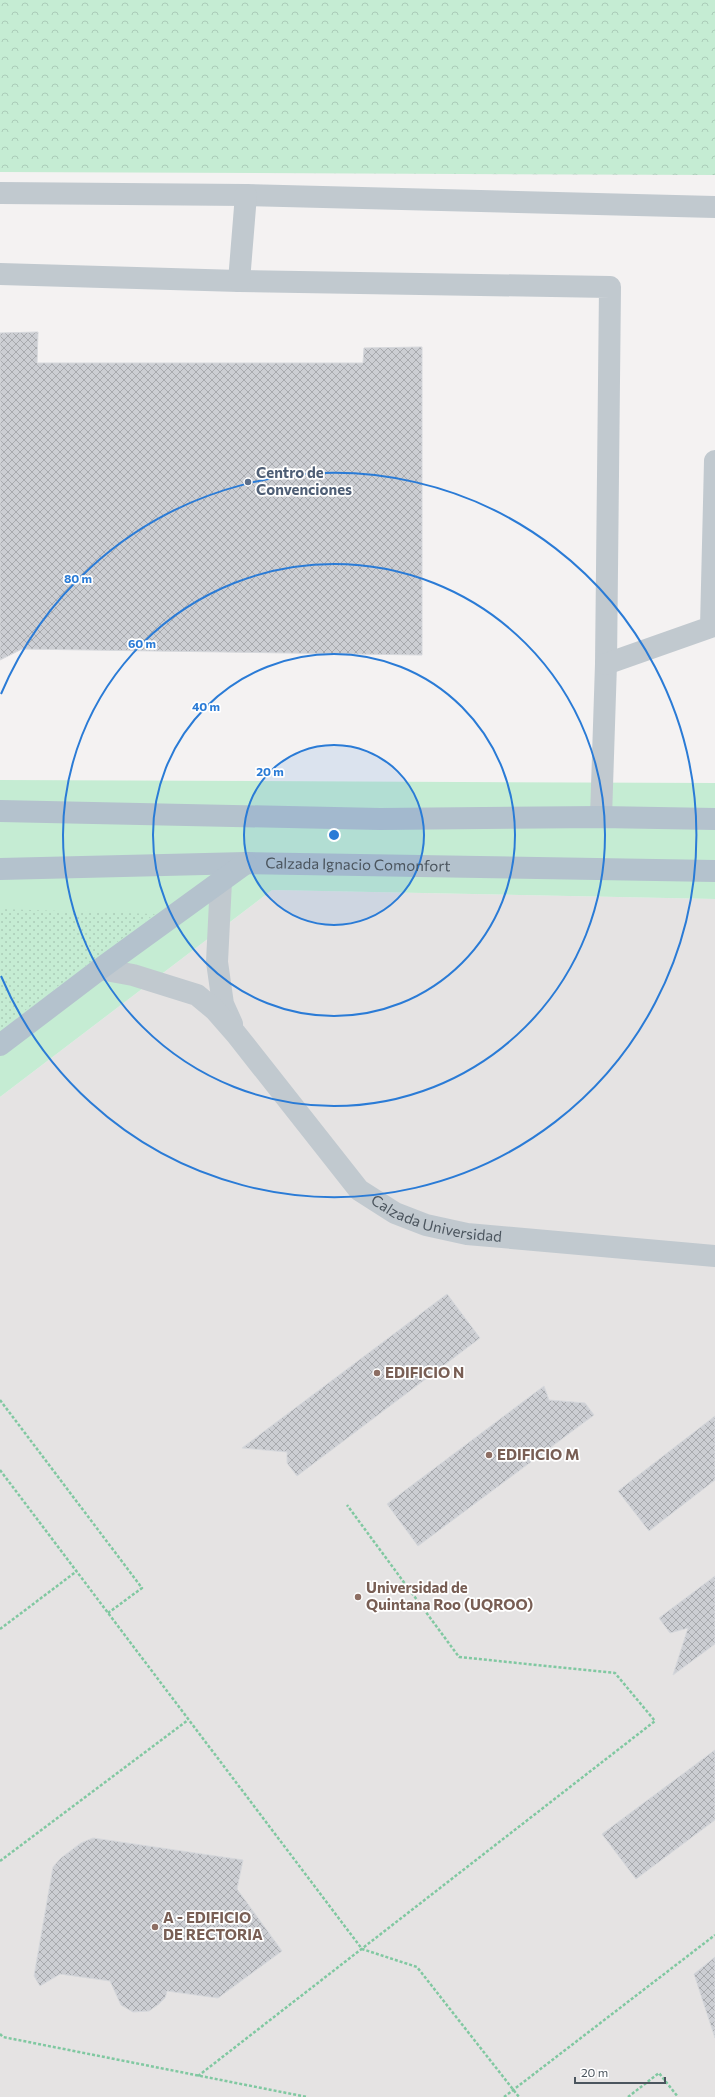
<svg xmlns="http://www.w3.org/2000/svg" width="715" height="2097" viewBox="0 0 715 2097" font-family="Commissioner,sans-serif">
  <defs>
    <pattern id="forest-crowns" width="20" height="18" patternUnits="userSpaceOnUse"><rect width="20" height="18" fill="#c5ecd3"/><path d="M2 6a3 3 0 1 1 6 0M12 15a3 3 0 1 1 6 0" fill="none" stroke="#abccb8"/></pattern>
    <pattern id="garden-dots" width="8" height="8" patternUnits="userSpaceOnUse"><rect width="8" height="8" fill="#c5ecd3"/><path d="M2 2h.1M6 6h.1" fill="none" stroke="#abccb8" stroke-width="1.8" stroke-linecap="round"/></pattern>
    <pattern id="building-cross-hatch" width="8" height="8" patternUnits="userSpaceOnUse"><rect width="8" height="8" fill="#ccced3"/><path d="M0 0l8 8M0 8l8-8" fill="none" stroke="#a8aaae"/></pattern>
  </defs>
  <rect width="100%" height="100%" fill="#f4f2f2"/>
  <polygon fill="#e5e3e3" points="272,890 715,899 715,2097 0,2097 0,1097"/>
  <polygon fill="#c5ecd3" points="0,780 715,783 715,899 272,890 0,1097"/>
  <polygon fill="url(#forest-crowns)" points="0,0 715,0 715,175 0,172"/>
  <polygon fill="url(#garden-dots)" points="0,909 155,914 0,1029"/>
  <g fill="url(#building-cross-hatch)" stroke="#d6d8dc">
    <polygon points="38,332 37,363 363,363 364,348 422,347 422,655 22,649 0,660 0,333"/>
    <polygon points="447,1294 480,1338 297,1476 287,1463 287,1452 242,1448"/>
    <polygon points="544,1386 549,1400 585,1403 594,1415 418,1546 387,1504"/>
    <polygon points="715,1416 715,1480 649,1531 618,1491"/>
    <polygon points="715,1576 715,1644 673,1675 688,1628 670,1633 659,1618"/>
    <polygon points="715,1750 715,1820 636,1879 602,1834"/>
    <polygon points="93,1838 243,1860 237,1889 282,1951 218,1998 167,1991 165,1998 159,2004 149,2011 133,2012 121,2005 110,1981 60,1974 40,1986 34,1976 53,1867 61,1858 81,1843"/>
    <polygon points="715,1957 715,2038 694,1974"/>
  </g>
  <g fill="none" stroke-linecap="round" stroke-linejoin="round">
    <g stroke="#80c8a1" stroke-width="2.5" stroke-dasharray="3 2" stroke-linecap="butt">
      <polyline points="0,1400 142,1588 108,1613"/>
      <polyline points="0,1470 362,1949 417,1967 519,2097"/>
      <polyline points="0,1629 77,1571"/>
      <polyline points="0,1861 188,1720"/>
      <polyline points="0,2034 3,2037 307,2097"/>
      <polyline points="198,2076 655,1721 615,1673 459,1657 347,1505"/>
      <polyline points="504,2097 715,1935"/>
      <polyline points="628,2097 659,2073 678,2097"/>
    </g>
    <g stroke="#c1c9cf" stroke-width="22">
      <polyline points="0,193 246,195 715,207"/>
      <polyline points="0,274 239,281 610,287 606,664 601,817"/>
      <polyline points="239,281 246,195"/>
      <polyline points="606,664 711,627 715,461"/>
      <polyline points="221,881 217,962 223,1004 232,1024"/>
      <path id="s1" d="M100 969 133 975 197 995 215 1010 236 1034 359 1190 395 1213 426 1225 467 1234 715 1256"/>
    </g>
    <g stroke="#b4c2cd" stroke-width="22">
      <polyline points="0,811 380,819 601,817 715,819"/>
      <path id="s2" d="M0 869 246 863 715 871"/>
      <polyline points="0,1045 100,969 246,863"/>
    </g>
  </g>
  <circle cx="334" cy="835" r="90" fill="#2a7bd6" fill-opacity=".12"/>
  <g fill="none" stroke="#2a7bd6" stroke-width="2">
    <circle cx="334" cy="835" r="90"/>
    <circle cx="334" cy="835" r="181"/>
    <circle cx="334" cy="835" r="271"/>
    <path d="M1 694A362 362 0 1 1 1 976"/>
  </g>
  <circle fill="#5c6f8a" stroke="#fff" stroke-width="1.5" cx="248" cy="482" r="4"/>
  <g fill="#8d6e63" stroke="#fff" stroke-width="1.5">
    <circle cx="377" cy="1373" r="4"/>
    <circle cx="489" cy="1455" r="4"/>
    <circle cx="358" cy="1597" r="4"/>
    <circle cx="155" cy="1927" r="4"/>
  </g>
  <g text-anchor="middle" stroke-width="3.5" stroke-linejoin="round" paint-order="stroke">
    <g font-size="15" font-weight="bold" fill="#4e5e75" stroke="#fff" text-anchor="start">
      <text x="256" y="478">Centro de<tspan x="256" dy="17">Convenciones</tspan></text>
    </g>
    <g font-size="15" fill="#4b555e" stroke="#fff">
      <text dy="5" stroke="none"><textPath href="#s2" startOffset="358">Calzada Ignacio Comonfort</textPath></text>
      <text dy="5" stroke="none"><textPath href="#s1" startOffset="439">Calzada Universidad</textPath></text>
    </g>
    <g font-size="15" font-weight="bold" fill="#785e54" stroke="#fff" text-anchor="start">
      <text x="385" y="1378">EDIFICIO N</text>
      <text x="497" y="1460">EDIFICIO M</text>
      <text x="366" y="1593">Universidad de<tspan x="366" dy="17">Quintana Roo (UQROO)</tspan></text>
      <text x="163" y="1923">A - EDIFICIO<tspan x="163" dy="17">DE RECTORIA</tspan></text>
    </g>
  </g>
  <circle cx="334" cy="835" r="6" fill="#2a7bd6" stroke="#fff" stroke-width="2"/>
  <g font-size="12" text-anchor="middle" font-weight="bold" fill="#2a7bd6" stroke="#fff" stroke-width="3.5" stroke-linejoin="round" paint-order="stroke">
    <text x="78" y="583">80 m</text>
    <text x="142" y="648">60 m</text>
    <text x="206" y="711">40 m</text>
    <text x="270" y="776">20 m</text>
  </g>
  <path d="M575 2077v6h90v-6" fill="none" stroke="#4b555e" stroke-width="2"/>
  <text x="581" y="2077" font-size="12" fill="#4b555e" stroke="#ffffff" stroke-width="3" paint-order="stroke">20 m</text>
</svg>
